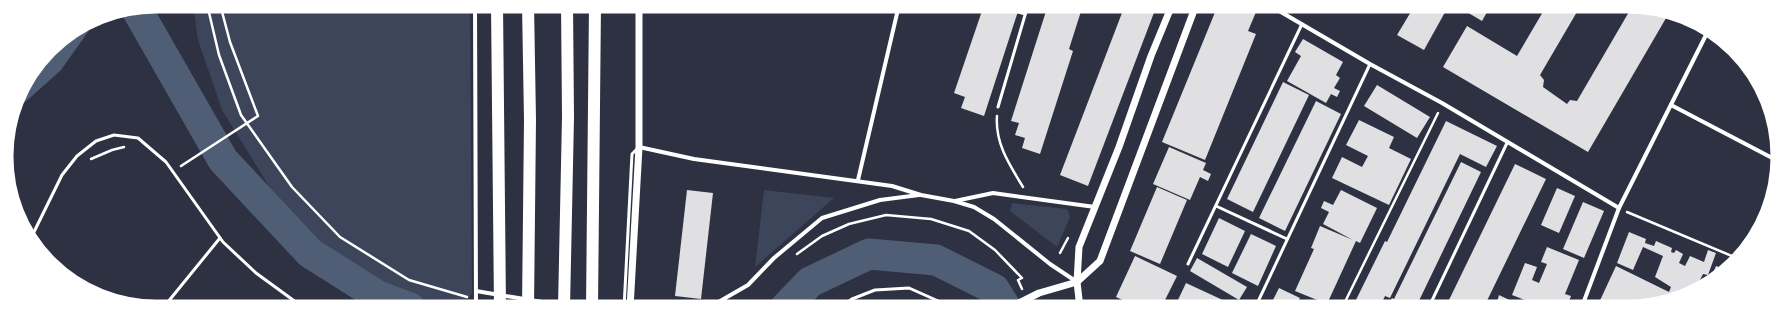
<svg xmlns="http://www.w3.org/2000/svg" width="1784" height="313" viewBox="0 0 1784 313" font-family="'PT Serif',serif">
  <rect width="100%" height="100%" fill="#2d3142"/>
  <g fill="#3c4559">
    <polygon points="193,4 470,4 472,293 463,308 442,308 430,304 336,261 280,204 222,110 198,40"/>
    <polygon points="764,190 834,198 755,267"/>
    <polygon points="1012,203 1067,209 1070,217 1057,247 1010,211"/>
  </g>
  <polygon fill="#4f5d75" points="100,15 61,70 13,113 11,117 16,98 49,49"/>
  <g fill="none" stroke-linecap="round" stroke-linejoin="round">
    <g stroke="#4f5d75" stroke-width="31">
      <polyline points="136,8 223,160 310,253 378,296 410,308"/>
      <polyline points="785,308 810,282 869,254 936,260 994,289 1006,308"/>
    </g>
  </g>
  <g fill="#e0e0e3">
    <polygon points="984,5 1020,5 984,116 961,108 965,97 954,93"/>
    <polygon points="1048,5 1083,5 1069,49 1073,51 1040,154 1022,148 1025,138 1015,135 1019,123 1011,121"/>
    <polygon points="1125,5 1141,5 1155,10 1088,186 1060,175"/>
    <polygon points="1218,5 1259,5 1248,31 1256,34 1205,160 1162,142"/>
    <polygon points="1415,5 1449,5 1424,50 1397,35"/>
    <polygon points="1455,5 1491,5 1482,21"/>
    <polygon points="1547,5 1581,5 1540,75 1544,80 1543,87 1567,104 1570,100 1577,101 1633,5 1647,5 1669,13 1588,152 1443,67 1467,26 1517,56"/>
    <polygon points="1303,39 1343,62 1336,75 1340,78 1334,88 1340,91 1337,97 1331,94 1326,103 1287,81 1301,56 1295,52"/>
    <polygon points="1283,82 1309,95 1253,212 1227,199"/>
    <polygon points="1377,85 1430,117 1417,138 1364,106"/>
    <polygon points="1316,101 1341,114 1285,231 1259,218"/>
    <polygon points="1771,109 1775,117 1775,123 1768,115"/>
    <polygon points="1359,120 1394,137 1389,148 1411,159 1389,205 1332,178 1342,157 1362,167 1368,156 1346,145"/>
    <polygon points="1446,121 1497,146 1486,167 1460,154 1390,298 1385,296 1379,308 1352,308 1385,241 1387,242"/>
    <polygon points="1169,147 1206,163 1203,170 1211,174 1208,181 1200,177 1190,200 1153,184"/>
    <polygon points="1461,162 1481,172 1415,309 1386,308 1392,298 1394,299"/>
    <polygon points="1515,164 1546,179 1483,309 1467,309 1449,300"/>
    <polygon points="1157,187 1187,200 1160,264 1130,251"/>
    <polygon points="1557,188 1575,196 1559,233 1541,225"/>
    <polygon points="687,190 713,193 701,299 675,296"/>
    <polygon points="1341,190 1377,208 1360,243 1356,241 1327,304 1295,291 1314,249 1311,248 1320,226 1353,240 1323,224 1329,212 1321,208 1324,201 1333,205"/>
    <polygon points="1583,202 1604,211 1584,258 1563,249"/>
    <polygon points="1219,218 1245,231 1228,267 1202,254"/>
    <polygon points="1629,232 1646,239 1645,243 1654,246 1656,241 1672,248 1671,252 1674,253 1676,250 1683,254 1679,263 1685,266 1690,256 1704,262 1708,250 1716,253 1708,275 1703,274 1694,292 1686,297 1638,309 1596,309 1616,266 1669,292 1671,287 1655,277 1663,256 1643,247 1633,270 1617,263"/>
    <polygon points="1251,234 1276,246 1258,286 1232,273"/>
    <polygon points="1547,247 1579,260 1565,294 1571,296 1566,309 1547,309 1512,295 1525,263 1537,267 1532,280 1539,283 1547,264 1541,262"/>
    <polygon points="1135,256 1177,276 1161,308 1140,308 1116,297"/>
    <polygon points="1197,258 1247,287 1239,300 1190,271"/>
    <polygon points="1716,266 1727,270 1709,282"/>
    <polygon points="1186,283 1240,308 1190,308 1177,302"/>
    <polygon points="1279,288 1300,298 1294,308 1269,308"/>
    <polygon points="1499,295 1528,309 1495,309"/>
    <polygon points="1307,300 1324,308 1303,308"/>
    <polygon points="1448,303 1459,309 1445,309"/>
  </g>
  <g fill="none" stroke-linecap="round" stroke-linejoin="round">
    <g stroke="#fff" stroke-width="2.5">
      <polyline points="207,4 219,55 241,115 292,187 340,237 409,280 467,297"/>
      <path d="M997 116C995 143 1009 164 1023 187"/>
      <polyline points="91,159 112,150 124,147"/>
      <polyline points="181,166 258,116 230,42 220,4"/>
      <polyline points="1627,212 1739,259"/>
      <polyline points="1060,253 1068,238"/>
      <polyline points="797,254 822,236 849,224 886,215 931,219 969,231 995,250 1022,278 1018,280 1022,289"/>
      <polyline points="1342,308 1438,113"/>
    </g>
    <g stroke="#fff" stroke-width="3">
      <polyline points="996,5 1025,14"/>
      <polyline points="998,107 1028,5"/>
      <polyline points="1216,206 1287,239"/>
      <polyline points="31,238 62,175 77,156 96,141 114,135 138,138 166,162 223,242 256,273 304,308"/>
      <polyline points="1188,264 1302,24"/>
      <polyline points="163,308 220,238"/>
      <polyline points="624,308 632,154 638,148"/>
      <polyline points="839,308 852,299 875,290 909,288 954,308"/>
      <polyline points="1255,308 1370,64"/>
      <polyline points="1428,309 1507,143"/>
    </g>
    <g stroke="#fff" stroke-width="4">
      <polyline points="475,4 476,308"/>
      <polyline points="1269,5 1370,64 1442,103 1619,208"/>
      <polyline points="1671,105 1778,161"/>
      <polyline points="639,147 694,159 892,186 921,195 954,201 974,207 994,219 1050,264 1077,282"/>
      <polyline points="858,180 899,5"/>
      <polyline points="955,201 993,193 1095,207"/>
      <polyline points="476,291 578,308"/>
      <polyline points="708,308 748,285 774,258 822,218 880,200 919,195"/>
      <polyline points="1581,309 1619,208 1709,29"/>
    </g>
    <g stroke="#fff" stroke-width="7">
      <polyline points="630,308 639,147 639,4"/>
      <polyline points="1009,308 1039,293 1077,282 1100,261 1196,5"/>
      <polyline points="1080,308 1077,282 1079,247 1119,147 1151,56 1172,5"/>
    </g>
    <g stroke="#fff" stroke-width="12">
      <polyline points="497,4 500,308"/>
      <polyline points="528,4 530,120 528,308"/>
      <polyline points="564,308 568,117 567,4"/>
      <polyline points="592,308 595,4"/>
    </g>
  </g>
  <path d="M0 0H1784V313H0ZM156 11H1628A145 145 0 0 1 1773 156V157A145 145 0 0 1 1628 302H156A145 145 0 0 1 11 157V156A145 145 0 0 1 156 11Z" fill="#fff" fill-rule="evenodd"/>
  <path fill="none" stroke="#fff" stroke-width="5" d="M156 11H1628A145 145 0 0 1 1773 156V157A145 145 0 0 1 1628 302H156A145 145 0 0 1 11 157V156A145 145 0 0 1 156 11Z"/>
</svg>
